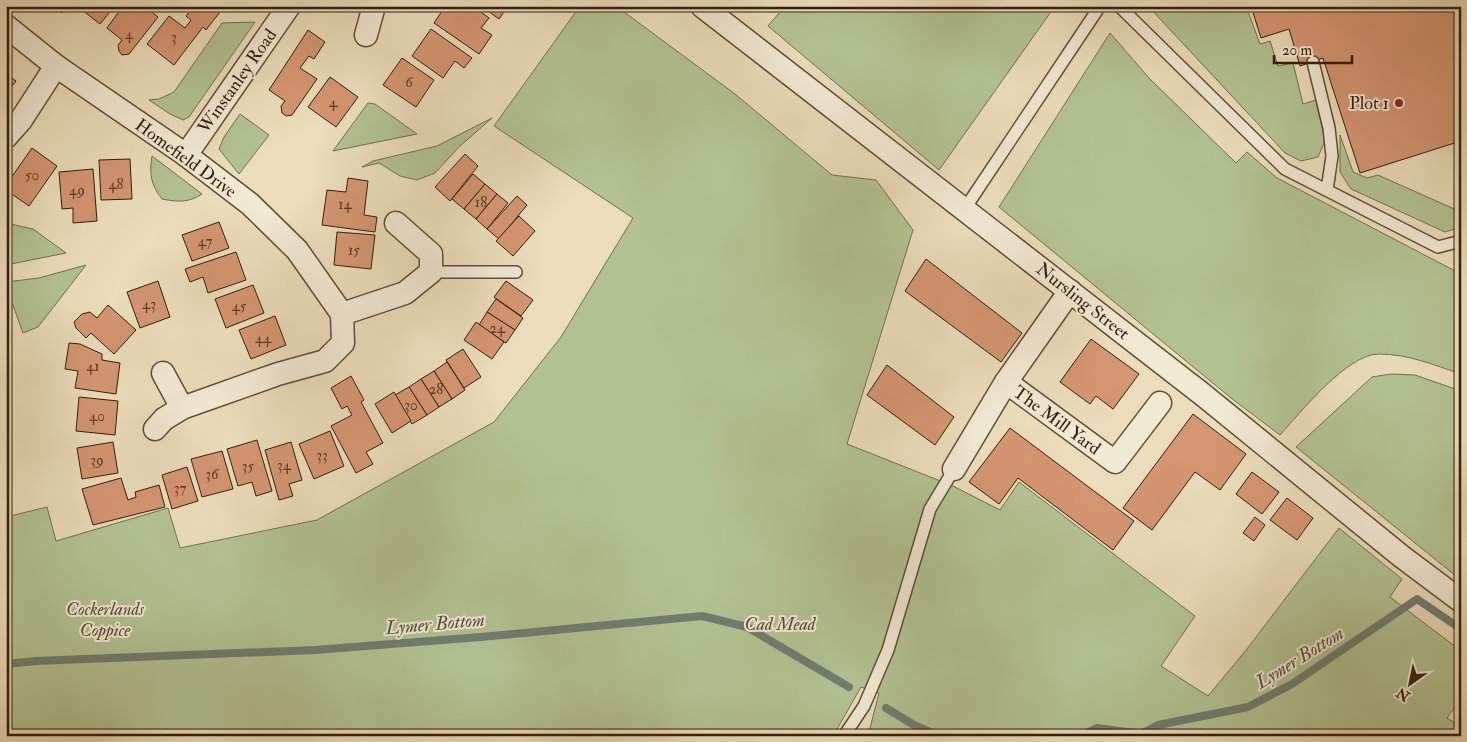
<svg xmlns="http://www.w3.org/2000/svg" width="1467" height="742" viewBox="0 0 1467 742" font-family="'IM FELL Double Pica',serif">
  <rect width="100%" height="100%" fill="#ebddbb"/>
  <filter id="stains"><feTurbulence type="fractalNoise" baseFrequency=".004" numOctaves="4"/><feColorMatrix values="0 0 0 0 .2 0 0 0 0 .09 0 0 0 0 .02 0 0 0 .5 -.17"/></filter>
  <radialGradient id="worn" r=".72"><stop offset=".6" stop-color="#630" stop-opacity="0"/><stop offset="1" stop-color="#630" stop-opacity=".3"/></radialGradient>
  <g fill="#b3c293" stroke="#727050">
    <polygon points="580,6 616,6 735,94 832,175 876,180 913,230 847,444 953,486 1000,510 1019,482 1195,616 1161,666 1208,696 1247,649 1339,528 1402,579 1390,597 1461,651 1461,699 1447,718 1461,727 1461,736 868,736 879,693 861,687 836,731 829,736 649,736 610,730 397,736 6,736 6,517 47,507 56,541 168,508 180,548 317,520 494,422 561,337 633,218 494,126"/>
    <polygon points="785,6 1055,6 939,170 768,26"/>
    <polygon points="1148,6 1246,6 1260,44 1270,41 1278,66 1293,63 1303,104 1316,100 1325,141 1318,157 1301,161 1285,153"/>
    <polygon points="255,22 189,117 183,120 170,114 149,100 159,99 174,92 222,23"/>
    <path d="M1110 33 1149 78 1236 163 1247 152 1277 178 1461 274V374C1434 365 1408 354 1379 354 1347 354 1301 412 1280 435L1231 398 999 207Z"/>
    <polygon points="368,103 375,104 417,134 333,151"/>
    <polygon points="240,114 269,135 239,174 219,149 224,137"/>
    <polygon points="492,118 460,146 435,173 417,180 400,176 379,163 362,167 373,161 437,146"/>
    <polygon points="1340,135 1353,172 1367,178 1378,175 1461,212 1461,227 1445,232 1351,189 1340,172"/>
    <path d="M152 156 202 194C188 203 178 202 162 199 151 185 149 174 152 156Z"/>
    <polygon points="6,223 33,229 66,253 6,265"/>
    <polygon points="86,265 38,327 23,333 9,294 6,294 6,282 39,278"/>
    <polygon points="1391,374 1415,375 1461,391 1461,580 1296,447 1372,377"/>
  </g>
  <g fill="none" stroke-linecap="round" stroke-linejoin="round">
    <g stroke="#707d71" stroke-width="8">
      <polyline points="6,664 36,661 315,650 481,637 702,616 747,627 849,687"/>
      <polyline points="886,708 914,725 939,736"/>
      <polyline points="1080,736 1097,728 1141,734 1158,725 1248,707 1292,684 1417,599 1461,629"/>
    </g>
  </g>
  <g fill="#d59672" stroke="#321f0d">
    <polygon points="53,6 67,6 62,13"/>
    <polygon points="77,6 115,6 100,24"/>
    <polygon points="123,6 144,6 158,17 129,54 122,55 119,51 118,45 122,40 107,28"/>
    <polygon points="194,6 213,6 220,12 206,30 203,27 174,65 147,44 169,16 185,28 191,20 186,16"/>
    <polygon points="452,6 473,6 489,18 481,28 492,35 479,54 434,23 444,8 449,10"/>
    <polygon points="481,6 508,6 499,19"/>
    <polygon points="1251,6 1461,6 1461,141 1360,173 1323,58 1300,66 1289,29 1261,38"/>
    <polygon points="431,29 472,58 464,68 455,61 443,78 412,56"/>
    <polygon points="308,30 325,42 314,59 309,56 300,68 317,79 292,115 286,116 282,113 281,106 285,101 269,90"/>
    <polygon points="402,58 434,80 416,107 383,85"/>
    <polygon points="6,74 16,81 6,94"/>
    <polygon points="330,77 358,97 336,127 308,107"/>
    <polygon points="32,148 57,166 29,206 6,190 6,185"/>
    <polygon points="465,154 478,166 450,201 435,187"/>
    <polygon points="130,159 132,199 101,200 99,160"/>
    <polygon points="93,169 97,221 73,223 73,208 62,209 59,172"/>
    <polygon points="473,174 485,184 464,209 452,199"/>
    <polygon points="348,178 368,181 364,215 377,217 375,232 322,225 327,190 346,192"/>
    <polygon points="485,184 497,194 476,219 464,209"/>
    <polygon points="497,194 508,203 487,229 476,219"/>
    <polygon points="517,196 527,205 499,239 487,229"/>
    <polygon points="519,216 535,231 513,256 496,241"/>
    <polygon points="219,222 229,248 192,261 182,235"/>
    <polygon points="337,232 375,235 371,269 334,265"/>
    <polygon points="236,252 246,280 208,293 203,277 190,282 185,269"/>
    <polygon points="926,259 1022,333 1001,362 905,291"/>
    <polygon points="158,281 170,317 140,328 127,292"/>
    <polygon points="506,281 533,300 521,316 494,297"/>
    <polygon points="253,285 264,313 226,328 215,299"/>
    <polygon points="496,299 523,318 515,330 487,312"/>
    <polygon points="108,305 136,330 114,354 91,333 86,338 76,328 74,322 82,314 90,312 97,318"/>
    <polygon points="487,312 515,330 506,343 479,325"/>
    <polygon points="275,316 286,345 251,359 239,330"/>
    <polygon points="476,322 504,342 492,359 464,340"/>
    <polygon points="1091,339 1139,374 1113,409 1096,396 1090,404 1060,382"/>
    <polygon points="69,343 80,344 102,354 102,360 120,363 116,394 75,388 78,371 65,369"/>
    <polygon points="463,349 481,377 464,388 446,360"/>
    <polygon points="447,362 465,390 452,399 434,371"/>
    <polygon points="887,365 954,417 935,445 867,395"/>
    <polygon points="434,371 452,399 439,407 421,379"/>
    <polygon points="351,376 364,400 361,402 383,443 366,452 373,464 356,473 331,426 352,415 347,406 342,409 331,388"/>
    <polygon points="421,379 439,407 427,415 409,387"/>
    <polygon points="409,387 427,415 412,424 395,395"/>
    <polygon points="394,392 411,421 392,433 375,404"/>
    <polygon points="79,397 118,401 115,435 76,431"/>
    <polygon points="1193,414 1246,454 1220,490 1195,472 1152,530 1123,508"/>
    <polygon points="1010,428 1134,521 1113,550 1018,478 999,504 969,482"/>
    <polygon points="330,431 344,466 314,479 299,444"/>
    <polygon points="257,440 272,491 256,496 252,482 238,486 227,449"/>
    <polygon points="113,442 118,473 82,479 77,448"/>
    <polygon points="291,442 302,480 289,484 293,496 279,500 265,450"/>
    <polygon points="222,451 233,489 202,497 191,459"/>
    <polygon points="187,467 198,501 172,509 162,475"/>
    <polygon points="1252,472 1279,492 1262,514 1236,494"/>
    <polygon points="121,478 128,500 136,497 135,492 159,485 165,507 93,525 82,489"/>
    <polygon points="6,485 12,507 6,508"/>
    <polygon points="1287,498 1313,518 1297,540 1270,520"/>
    <polygon points="1255,517 1265,525 1254,541 1243,533"/>
  </g>
  <g fill="none" stroke-linecap="round" stroke-linejoin="round">
    <g stroke="#604e38" stroke-width="14">
      <g id="lane">
        <polyline points="1119,6 1285,169 1438,247 1461,241"/>
        <polyline points="1313,62 1329,128 1332,156 1327,190"/>
        <polyline points="964,210 1100,6"/>
        <polyline points="431,272 516,272"/>
        <polyline points="844,736 864,706 888,650 930,509 954,469"/>
      </g>
    </g>
    <g stroke="#604e38" stroke-width="25">
      <g id="street">
        <polyline points="702,6 1202,394 1401,556 1461,601"/>
        <polyline points="6,26 56,66 186,155 250,204 297,250 342,314 343,343 325,361 278,374 182,408 164,419 155,429"/>
        <polyline points="366,35 374,6"/>
        <polyline points="6,137 21,120 56,66"/>
        <polyline points="186,155 289,6"/>
        <polyline points="1070,291 1006,382 1115,462 1160,403"/>
        <polyline points="342,314 405,293 431,272 431,254 396,223"/>
        <polyline points="163,373 182,408"/>
        <polyline points="954,469 1006,382"/>
      </g>
    </g>
    <use href="#lane" stroke="#f2e9d3" stroke-width="11"/>
    <use href="#street" stroke="#f2e9d3" stroke-width="22"/>
  </g>
  <circle fill="#8f2418" stroke="#f2e9d3" stroke-width="2" cx="1399" cy="103" r="5"/>
  <g text-anchor="middle" stroke-width="4" stroke-linejoin="round" paint-order="stroke">
    <g font-size="15" fill="#5b3d26">
      <text x="129" y="39">4</text>
      <text x="174" y="42">3</text>
      <text x="409" y="87">6</text>
      <text x="333" y="107">4</text>
      <text x="32" y="180">50</text>
      <text x="116" y="189">48</text>
      <text x="77" y="195">49</text>
      <text x="481" y="207">18</text>
      <text x="345" y="209">14</text>
      <text x="205" y="246">47</text>
      <text x="354" y="255">15</text>
      <text x="149" y="309">43</text>
      <text x="239" y="311">45</text>
      <text x="497" y="333">24</text>
      <text x="263" y="343">44</text>
      <text x="93" y="371">41</text>
      <text x="436" y="394">28</text>
      <text x="411" y="410">30</text>
      <text x="97" y="421">40</text>
      <text x="322" y="460">33</text>
      <text x="97" y="465">39</text>
      <text x="284" y="470">34</text>
      <text x="248" y="471">35</text>
      <text x="212" y="479">36</text>
      <text x="180" y="493">37</text>
    </g>
    <g font-size="18" fill="#321f0d" stroke="#f2e9d3">
      <text transform="translate(237 81) rotate(-55)" y="6">Winstanley Road</text>
      <text transform="translate(186 158) rotate(36)" y="6">Homefield Drive</text>
      <text transform="translate(1083 301) rotate(38)" y="6">Nursling Street</text>
      <text transform="translate(1057 420) rotate(36)" y="6">The Mill Yard</text>
    </g>
    <g font-size="18" fill="#321f0d" stroke="#f2e9d3" text-anchor="end">
      <text x="1389" y="109">Plot 1</text>
    </g>
    <g font-size="18" font-style="italic" fill="#595035" stroke="#f2e9d3">
      <text x="105" y="615">Cockerlands<tspan x="105" dy="21">Coppice</tspan></text>
      <text x="780" y="630">Cad Mead</text>
    </g>
    <g font-size="19" font-style="italic" fill="#514e3f" stroke="#f2e9d3">
      <text transform="translate(435 623) rotate(-5)" y="7">Lymer Bottom</text>
      <text transform="translate(1299 657) rotate(-32)" y="7">Lymer Bottom</text>
    </g>
  </g>
  <rect width="1467" height="742" fill="none" stroke="#ebddbb" stroke-width="25"/>
  <rect x="8" y="8" width="1452" height="727" fill="none" stroke="#321f0d" stroke-width="2.5"/>
  <rect x="12" y="12" width="1442" height="717" fill="none" stroke="#321f0d"/>
  <g transform="translate(1410 684) rotate(213)" stroke="#f2e9d3" stroke-width="4" paint-order="stroke">
  <path d="M0-4L9 19L0 12L-9 19Z" fill="#321f0d"/>
  <text y="-8" font-size="14" font-weight="bold" text-anchor="middle" fill="#321f0d">N</text>
  </g>
  <path d="M1274 55v8h78v-8" fill="none" stroke="#321f0d" stroke-width="2.5"/>
  <text x="1282" y="55" font-size="15" fill="#321f0d" stroke="#f2e9d3" stroke-width="4" paint-order="stroke">20 m</text>
  <rect width="100%" height="100%" filter="url(#stains)"/>
  <rect width="100%" height="100%" fill="url(#worn)"/>
</svg>
